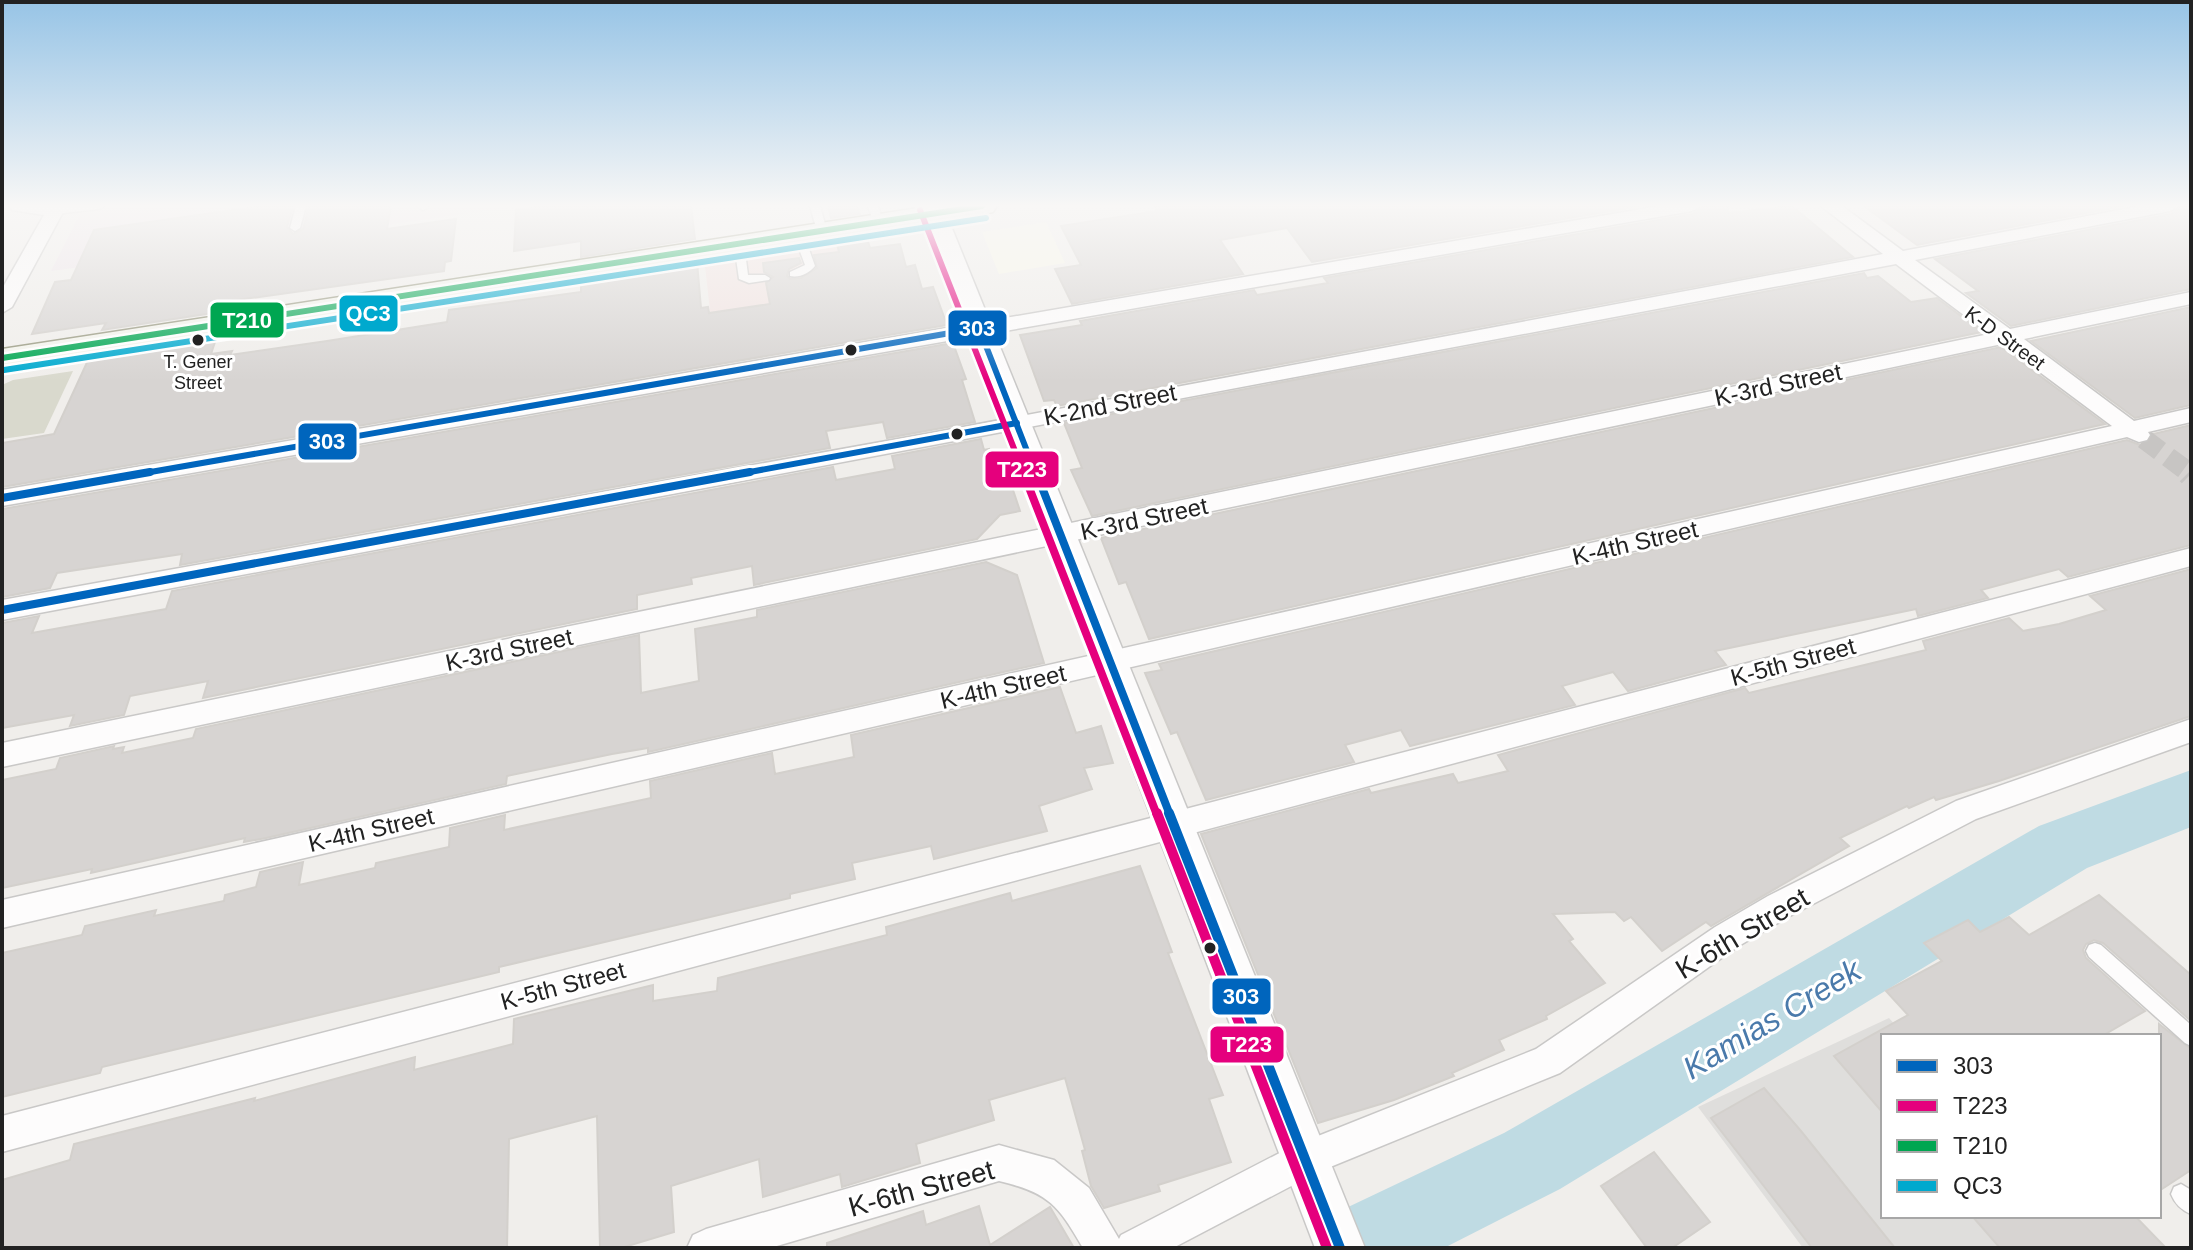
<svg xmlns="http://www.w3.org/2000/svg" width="2193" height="1250" viewBox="0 0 2193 1250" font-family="Arial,sans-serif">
  <rect width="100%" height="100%" fill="#f0eeeb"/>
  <polygon fill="#dfdedc" points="1889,1018 1905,1036 1883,1036 1883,1216 2070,1216 2100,1248 1803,1248 1698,1107"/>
  <polygon fill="#f1e3e1" points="845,246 858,296 711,319 705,266"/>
  <polygon fill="#ede4e9" points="84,206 522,206 51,271"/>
  <polygon fill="#f8f7e8" points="1046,222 1065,263 999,274 982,232"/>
  <polygon fill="#d9d9cd" points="73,371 44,433 2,439 2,385 13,380"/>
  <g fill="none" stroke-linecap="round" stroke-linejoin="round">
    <polygon fill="#bfdbe3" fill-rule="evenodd" points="2191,770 2191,827 2087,868 1560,1189 1444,1248 1313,1248 1325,1218 1504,1133 2039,826"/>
  </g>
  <g fill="#d7d4d2" stroke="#d3d0cc" stroke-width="2">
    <polygon points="262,206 293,206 287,227 293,234 303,229 309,206 391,206 387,229 456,219 451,261 445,262 444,271 230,301 226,311 102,330 106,323 32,334 55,282 71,280 94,230"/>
    <polygon points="545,206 691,206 695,239 581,257 581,241 514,251 516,210"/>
    <polygon points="828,206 857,206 860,214 831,218"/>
    <polygon points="1155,206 1640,206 1312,262 1287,228 1220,240 1243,274 1072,304 1055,269 1081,265 1061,226 1157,211"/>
    <polygon points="1704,206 1728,206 1728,213 1792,206 1853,257 1057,406 1054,400 1044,401 1020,335 1082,325 1080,321 1254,290 1257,295 1328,283 1324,278 1693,214"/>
    <polygon points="1864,206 2123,206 1917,245"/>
    <polygon points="2182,206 2191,206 2191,289 2011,326 1966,293 1978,291 1935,259 2171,214"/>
    <polygon points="866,235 870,248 900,244 906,267 915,265 922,289 933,287 947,325 2,487 2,443 54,434 90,356 217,336 211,354 232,351 230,355 327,341 447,322 449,310 581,292 581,280 697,262 701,308 708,307 709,313 770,304 766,283 773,277 764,272 763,263 799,258 801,263 789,269 787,276 790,279 801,278 817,268 814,255 839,252 836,240"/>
    <polygon points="1864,273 1867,278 1878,276 1911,302 1937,298 1982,332 1092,516 1071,470 1082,468 1064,423"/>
    <polygon points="2191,307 2191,405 2135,418 2031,341"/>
    <polygon points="953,343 966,379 962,380 975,422 887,438 883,422 826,431 830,448 180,565 182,554 57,573 50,588 2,597 2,509"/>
    <polygon points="2001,347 2105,424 1149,639 1126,582 1119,584 1101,538"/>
    <polygon points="2191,425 2191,545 2068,577 2059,569 1981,590 1988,598 1918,616 1916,609 1715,651 1726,665 1628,691 1613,672 1562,686 1575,705 1410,746 1401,730 1345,745 1354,762 1206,800 1177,732 1171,734 1145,673 1162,670 1159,664 2127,440 2140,445 2150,442 2153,434"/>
    <polygon points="981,439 984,450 989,449 1000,482 1010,481 1020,511 1000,515 977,539 754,585 752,566 691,578 692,584 637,595 637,609 203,698 208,681 130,696 124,715 70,726 74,715 2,728 2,623 39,616 32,633 166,609 172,591 833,467 836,480 895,469 892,456"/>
    <polygon points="986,562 1017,575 1044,663 648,752 648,748 612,754 507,776 506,784 266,838 244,842 245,838 91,873 92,869 2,888 2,780 56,769 60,758 114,746 113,749 124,747 122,753 193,738 196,729 639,635 641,693 699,681 695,629 757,617 757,610"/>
    <polygon points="2191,569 2191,716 1999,781 1936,800 1934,797 1909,808 1907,806 1840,838 1849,846 1711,926 1706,922 1662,951 1631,917 1624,921 1615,912 1553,914 1573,939 1569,941 1605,983 1546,1016 1547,1019 1499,1040 1504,1050 1452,1073 1454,1076 1394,1100 1318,1123 1201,834 1369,789 1371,793 1453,774 1458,783 1508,771 1498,755 1745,688 1749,693 1926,650 1923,641 2009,618 2023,631 2059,624 2106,610 2090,596"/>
    <polygon points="1060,687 1076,733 1101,726 1113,763 1084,768 1092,789 1039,806 1047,831 934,859 931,846 852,863 855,879 790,894 790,898 499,967 499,972 102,1067 100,1073 2,1097 2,953 82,935 85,926 156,910 154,916 224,901 225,895 256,887 260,872 303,862 299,885 375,868 376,863 449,847 450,828 505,815 504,830 651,798 650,781 772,753 775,774 854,757 851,735"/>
    <polygon points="1140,866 1172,952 1168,953 1223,1095 1209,1099 1231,1162 1158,1185 1160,1191 1104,1208 1091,1186 1082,1151 1085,1150 1065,1078 989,1100 994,1120 916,1144 920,1163 842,1187 840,1174 763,1197 759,1159 671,1186 674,1232 621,1248 600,1248 597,1116 509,1139 507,1248 2,1248 2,1180 70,1160 74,1144 255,1098 254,1101 415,1057 414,1070 513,1044 514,1019 653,985 653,1001 717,991 718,978 887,935 886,927 1010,893 1012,901"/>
    <polygon points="2099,895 2191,975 2191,1021 2103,943 2094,940 2086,944 2083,950 2086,958 2145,1011 2102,1036 1883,1036 1883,1113 1834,1056 1908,1015 1886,991 1942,961 1924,943 1968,920 1980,932 2009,917 2029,935"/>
    <polygon points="2159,1024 2191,1049 2191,1170 2159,1191"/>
    <polygon points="1764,1088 1801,1131 1895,1248 1812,1248 1711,1118"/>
    <polygon points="1654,1152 1710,1222 1672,1248 1647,1248 1601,1186"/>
    <polygon points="979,1206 990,1245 1050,1207 1074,1248 827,1248 827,1243 923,1211 926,1225"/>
    <polygon points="1972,1216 2135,1216 2166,1248 2000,1248"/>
  </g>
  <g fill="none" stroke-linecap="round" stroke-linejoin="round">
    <polyline stroke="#c7c5c3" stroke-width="20" stroke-dasharray="20 10" stroke-linecap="butt" points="2144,439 2191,474"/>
    <polyline stroke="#c7c5c3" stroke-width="26" stroke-dasharray="26 13" stroke-linecap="butt" points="2189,472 2191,474"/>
    <g stroke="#c9c8c7" stroke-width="3">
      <g id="service">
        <polygon points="71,206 104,206 99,209 55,214 50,211 55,208"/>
        <polygon points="296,206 306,206 300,228 295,231 290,228"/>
        <polygon points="418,206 428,206 428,207 423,210"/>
        <polygon points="810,206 820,206 827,231 826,233 817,231"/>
        <polygon points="868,206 878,206 883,222 882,224 874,224"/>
        <path d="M799 232 804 235 815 266C809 273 800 278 790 276V272L805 265 794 235Z"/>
        <polygon points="739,241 744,244 748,275 765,275 770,278 769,280 749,283 739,279 734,244"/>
        <polygon points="2095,943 2101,945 2191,1025 2191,1046 2185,1043 2089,957 2086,951 2089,945"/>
        <path d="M2181 1184 2191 1190V1214C2181 1210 2175 1204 2171 1194L2174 1187Z"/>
      </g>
    </g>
    <g stroke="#c9c8c7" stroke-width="3">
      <g id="minor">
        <polygon points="9,206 70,206 62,214 12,307 2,313 2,289 44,215 12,210"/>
        <polygon points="1659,206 1701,206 1692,211 2,506 2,490"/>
        <polygon points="1821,206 1842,206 1903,251 2140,206 2179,206 2170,211 1915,260 2010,329 2191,292 2191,304 2024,339 2134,421 2191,408 2191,422 2148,432 2150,435 2147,440 2139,442 2127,437 2,928 2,900 2112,426 2002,344 2,767 2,743 1989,334 1896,264 2,620 2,600 931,433 1883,254"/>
        <polygon points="2191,548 2191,566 2,1152 2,1116"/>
        <path d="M2191 719V742L1976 819 1790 916 1737 947 1560 1073 1318 1172 1173 1248H1083C1058 1205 1049 1193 999 1181L770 1248H687L693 1235 706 1229 999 1145 1054 1160 1089 1188 1119 1239 1121 1235 1293 1146 1536 1049 1715 927 1768 896 1956 801Z"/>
      </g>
    </g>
    <g stroke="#c9c8c7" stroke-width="3">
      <polygon id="tertiary" points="919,206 943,206 1365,1248 1315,1248"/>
    </g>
    <g stroke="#999a82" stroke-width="3">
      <polygon id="secondary" points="931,206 997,206 993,212 984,214 2,367 2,349"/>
    </g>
    <use href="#service" fill="#fdfcfc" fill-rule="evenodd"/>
    <use href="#minor" fill="#fdfcfc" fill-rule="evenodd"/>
    <use href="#tertiary" fill="#fdfcfc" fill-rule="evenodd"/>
    <use href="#secondary" fill="#f4f4ed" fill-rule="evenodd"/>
    <g stroke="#fff" stroke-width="11">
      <g id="bus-1-far2">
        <polyline points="139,474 979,328 1036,474"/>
        <polyline points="739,474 1017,423"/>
      </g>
    </g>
    <g stroke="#fff" stroke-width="14">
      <g id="bus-1-far1">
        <polyline points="1036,472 1170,815"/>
        <polyline points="2,498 150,472"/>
        <polyline points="2,610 750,472"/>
      </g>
    </g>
    <g stroke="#fff" stroke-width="16">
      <polyline id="bus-1" points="1169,813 1340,1248"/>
    </g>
    <g stroke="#fff" stroke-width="11">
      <polyline id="bus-2-far2" points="920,210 1024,474"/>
    </g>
    <g stroke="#fff" stroke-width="14">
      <polyline id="bus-2-far1" points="1023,472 1157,815"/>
    </g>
    <g stroke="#fff" stroke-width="16">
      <polyline id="bus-2" points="1157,813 1327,1248"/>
    </g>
    <g stroke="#fff" stroke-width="11">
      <polyline id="bus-3" points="2,358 982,206"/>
    </g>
    <g stroke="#fff" stroke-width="11">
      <polyline id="bus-4" points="4,370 986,218"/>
    </g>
    <use href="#bus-1-far2" stroke="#0065bd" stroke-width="6"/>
    <use href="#bus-1-far1" stroke="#0065bd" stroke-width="8"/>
    <use href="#bus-1" stroke="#0065bd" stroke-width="10"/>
    <use href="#bus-2-far2" stroke="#e5007d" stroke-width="6"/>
    <use href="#bus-2-far1" stroke="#e5007d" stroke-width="8"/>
    <use href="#bus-2" stroke="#e5007d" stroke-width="10"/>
    <use href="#bus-3" stroke="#00a651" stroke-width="6"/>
    <use href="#bus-4" stroke="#00a9ce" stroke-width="6"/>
  </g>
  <linearGradient id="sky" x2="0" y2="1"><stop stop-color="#97c4e6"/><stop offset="0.54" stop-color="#f8f7f6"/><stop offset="1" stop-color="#f8f7f6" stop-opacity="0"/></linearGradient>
  <rect width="2193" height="381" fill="url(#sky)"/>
  <g fill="#222" stroke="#fff" stroke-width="3">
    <circle cx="198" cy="340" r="7"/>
    <circle cx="851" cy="350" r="7"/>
    <circle cx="957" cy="434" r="7"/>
    <circle cx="1210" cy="948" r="7"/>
  </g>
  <g text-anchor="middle" stroke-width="6" stroke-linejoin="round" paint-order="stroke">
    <g font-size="18" fill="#222" stroke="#fff">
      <text x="198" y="368">T. Gener<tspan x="198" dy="21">Street</tspan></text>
    </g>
    <g font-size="20" fill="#222" stroke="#fff">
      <text transform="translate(2005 338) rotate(36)" y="7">K-D Street</text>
    </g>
    <g font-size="24" fill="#222" stroke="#fff">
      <text transform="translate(1778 385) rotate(-12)" y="8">K-3rd Street</text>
      <text transform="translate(1110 405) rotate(-11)" y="8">K-2nd Street</text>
      <text transform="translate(1144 519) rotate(-12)" y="8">K-3rd Street</text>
      <text transform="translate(1635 543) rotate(-13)" y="8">K-4th Street</text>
      <text transform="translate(509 650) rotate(-12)" y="8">K-3rd Street</text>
      <text transform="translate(1793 662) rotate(-15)" y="8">K-5th Street</text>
      <text transform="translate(1003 687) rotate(-13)" y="8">K-4th Street</text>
      <text transform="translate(371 830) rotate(-13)" y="8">K-4th Street</text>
      <text transform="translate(563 986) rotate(-15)" y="8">K-5th Street</text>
    </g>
    <g font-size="28" fill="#222" stroke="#fff">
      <text transform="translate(1742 933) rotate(-31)" y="10">K-6th Street</text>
      <text transform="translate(921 1188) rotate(-15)" y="10">K-6th Street</text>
    </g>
    <g font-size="32" font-style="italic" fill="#4a7aab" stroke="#fff">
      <text transform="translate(1772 1019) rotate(-31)" y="11">Kamias Creek</text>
    </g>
  </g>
  <g stroke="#fff" stroke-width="3">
    <rect x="338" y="294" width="61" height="39" rx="8" fill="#00a9ce"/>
    <rect x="209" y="301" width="76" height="38" rx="8" fill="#00a651"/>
    <rect x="947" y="309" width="61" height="38" rx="8" fill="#0065bd"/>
    <rect x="297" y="422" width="61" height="39" rx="8" fill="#0065bd"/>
    <rect x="984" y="450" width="76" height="39" rx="8" fill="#e5007d"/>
    <rect x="1211" y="977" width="61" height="39" rx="8" fill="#0065bd"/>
    <rect x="1209" y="1025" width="76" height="39" rx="8" fill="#e5007d"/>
  </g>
  <g font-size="22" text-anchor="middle" font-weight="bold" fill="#fff">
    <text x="368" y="321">QC3</text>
    <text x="247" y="328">T210</text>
    <text x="977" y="336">303</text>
    <text x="327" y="449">303</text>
    <text x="1022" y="477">T223</text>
    <text x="1241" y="1004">303</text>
    <text x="1247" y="1052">T223</text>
  </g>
  <rect width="2193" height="1250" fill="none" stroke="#222222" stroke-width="8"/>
  <rect x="1881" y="1034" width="280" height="184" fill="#ffffff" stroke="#a7a7a7" stroke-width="2"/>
  <rect x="1897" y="1060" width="40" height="12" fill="#0065bd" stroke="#a7a7a7" stroke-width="2"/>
  <text x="1953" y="1074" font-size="24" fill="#222222">303</text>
  <rect x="1897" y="1100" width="40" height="12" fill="#e5007d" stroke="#a7a7a7" stroke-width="2"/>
  <text x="1953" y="1114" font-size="24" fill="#222222">T223</text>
  <rect x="1897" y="1140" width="40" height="12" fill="#00a651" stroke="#a7a7a7" stroke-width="2"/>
  <text x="1953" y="1154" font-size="24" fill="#222222">T210</text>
  <rect x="1897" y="1180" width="40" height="12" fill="#00a9ce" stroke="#a7a7a7" stroke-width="2"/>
  <text x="1953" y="1194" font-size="24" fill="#222222">QC3</text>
</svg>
